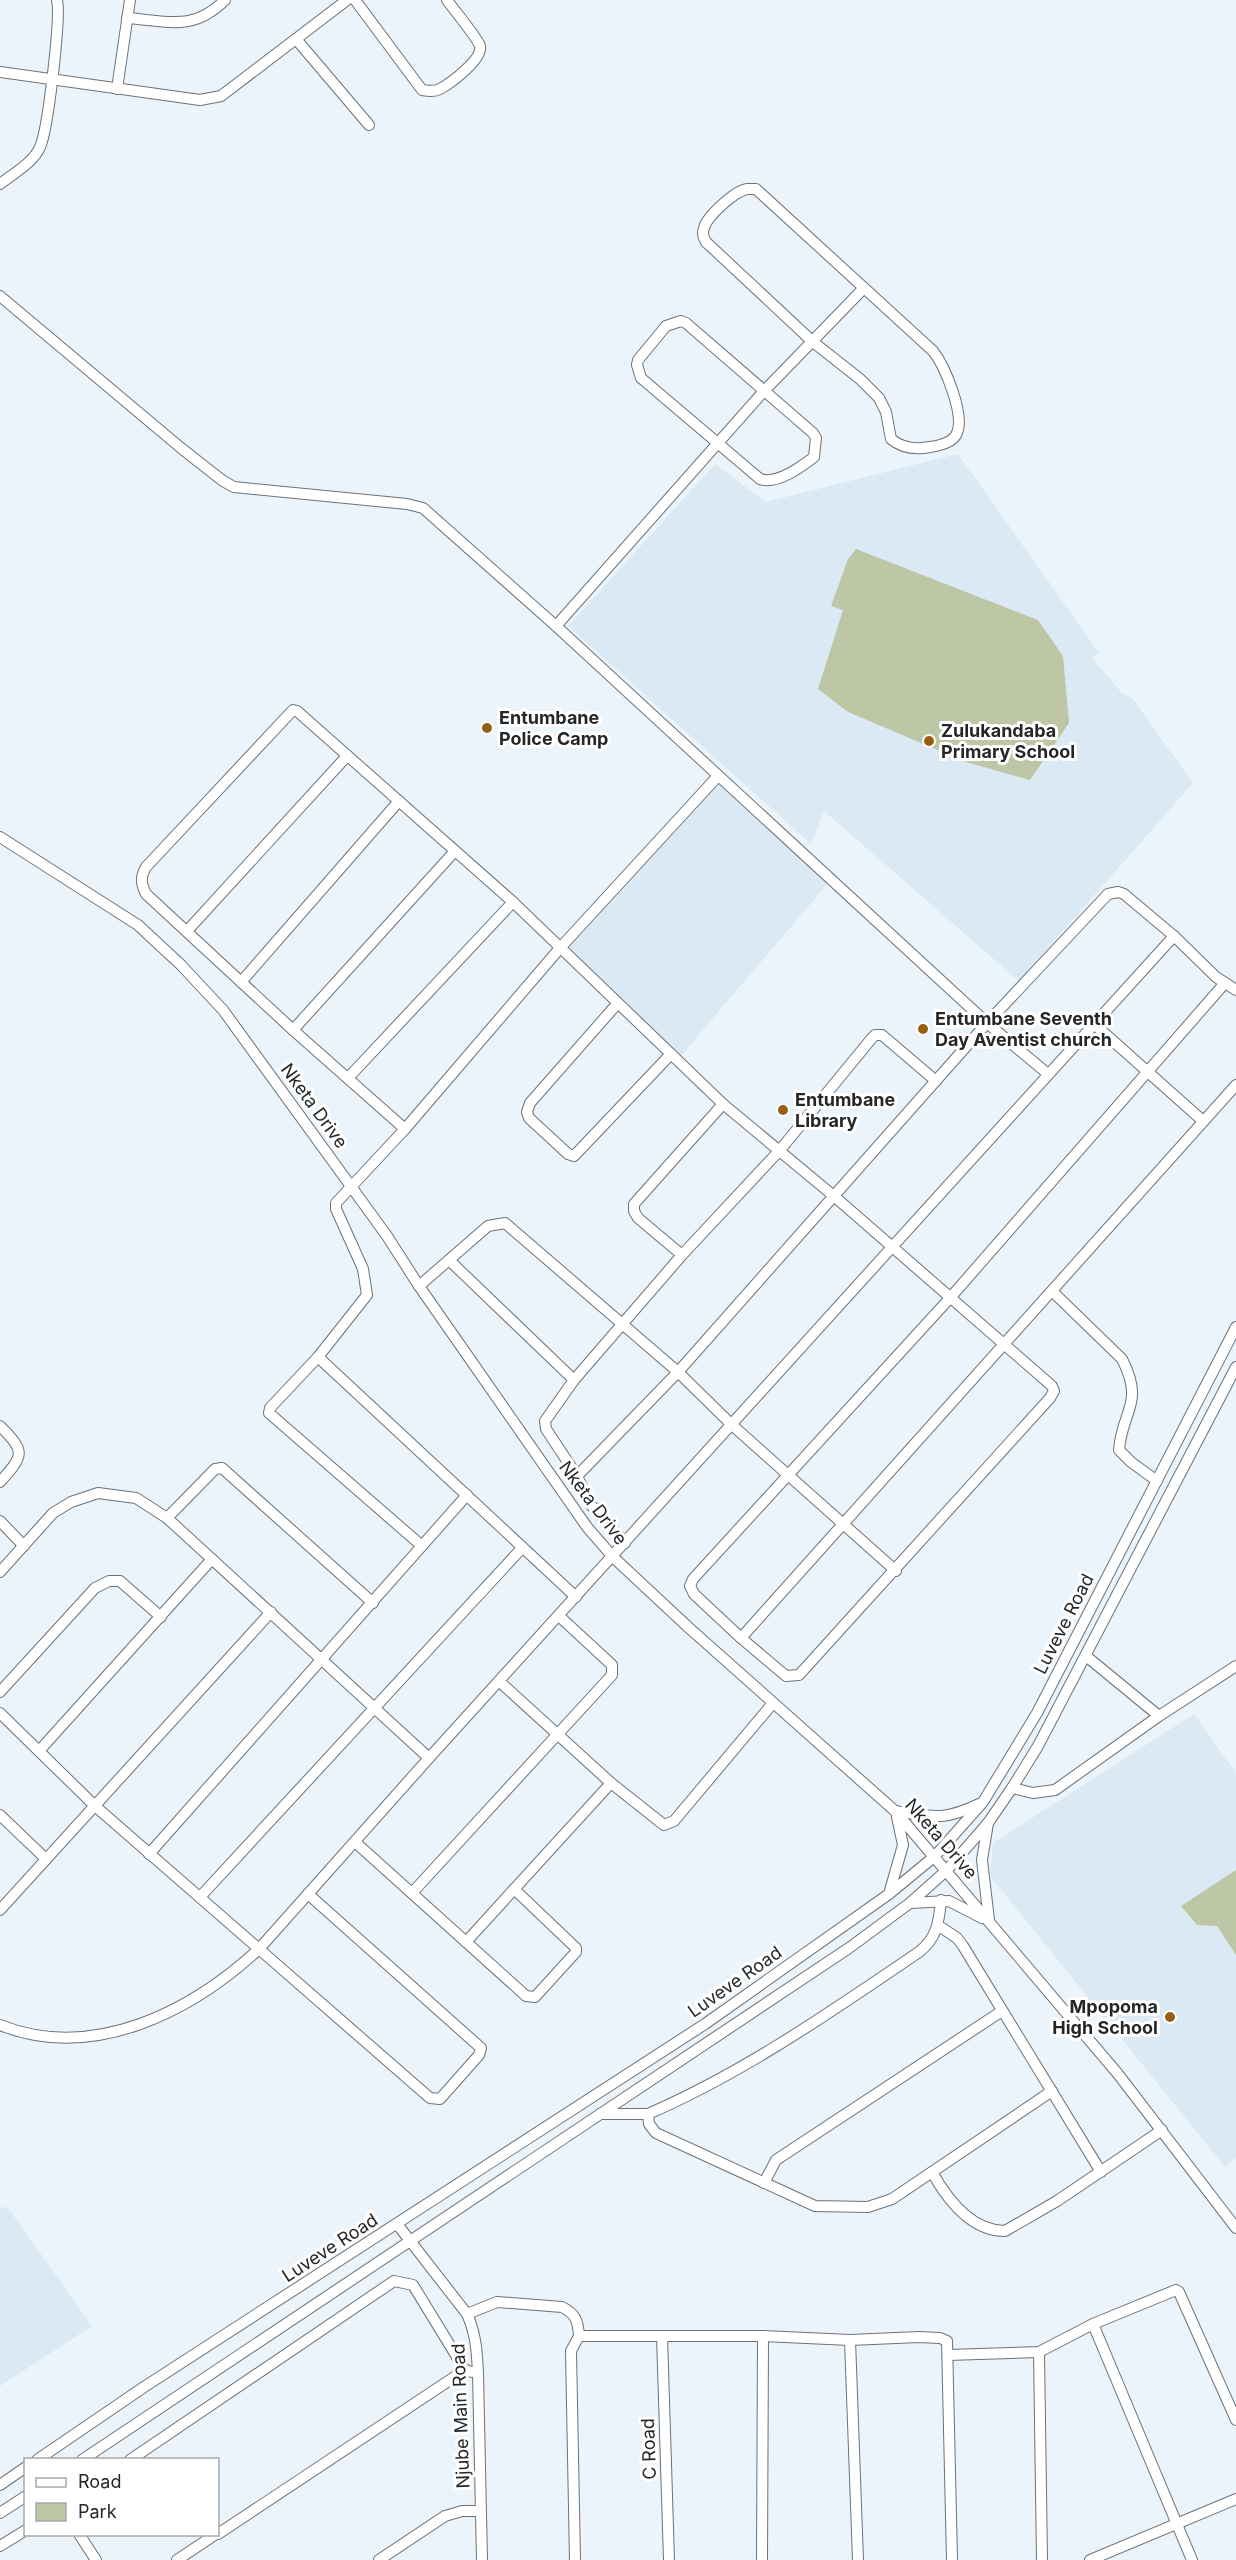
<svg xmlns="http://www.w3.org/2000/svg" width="1236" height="2560" viewBox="0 0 1236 2560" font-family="Inter,sans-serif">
  <rect width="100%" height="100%" fill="#ecf4fb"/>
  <g fill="#dae9f4">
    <polygon points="958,454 1099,653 1092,658 1122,693 1132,698 1193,783 1019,981 824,811 811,844 568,626 715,464 766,502"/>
    <polygon points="719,778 830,881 679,1058 563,948"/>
    <polygon points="1194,1714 1236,1773 1236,2157 1225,2167 990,1876 993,1843"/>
    <polygon points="0,2207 8,2208 92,2326 0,2386"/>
  </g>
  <g fill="#bdc7a6">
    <polygon points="856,549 1038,620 1063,656 1069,723 1030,780 966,762 848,712 818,689 843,610 831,606 848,559"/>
    <polygon points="1236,1870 1236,1955 1217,1926 1197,1925 1181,1906"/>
  </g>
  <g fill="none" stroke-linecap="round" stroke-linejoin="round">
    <g stroke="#6b7278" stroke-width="12">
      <g id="minor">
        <path d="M355 0 422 90C428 91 434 92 440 89 451 83 483 59 480 46 477 37 453 9 447 0"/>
        <path d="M127 18C168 21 193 32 225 0"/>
        <polyline points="296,39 369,125"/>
        <polyline points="0,72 200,100 221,96 347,0"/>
        <polyline points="117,89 130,0"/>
        <path d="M0 184C13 174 34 162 40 147 48 130 61 17 57 0"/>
        <path d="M747 189H756L933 351C945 366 965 415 957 433 954 442 939 446 930 447 915 450 902 448 891 439L886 412 879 398 860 379 813 342 706 242C703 237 702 233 704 228 707 216 735 191 747 189Z"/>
        <polyline points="0,296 181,448 223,481 234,487 407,504 423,508 556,626 987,1023 1048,1074"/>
        <path d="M681 321 686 323 813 433 816 438 814 457C801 467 777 485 760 479L641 378 637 365 638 360 666 326Z"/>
        <polyline points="556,626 764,391 863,289"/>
        <polyline points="0,837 138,925 181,965 223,1010 387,1236 419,1286 587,1527 613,1557 688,1627 895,1811 1118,2074 1236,2228"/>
        <polyline points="187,931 347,756"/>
        <polyline points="241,982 399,801"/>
        <polyline points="617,1004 530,1103 527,1112 529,1118 568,1154 574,1156 671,1054"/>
        <polyline points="1094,1024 1203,1121"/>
        <polyline points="293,1030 455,851"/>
        <polyline points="348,1078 513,902"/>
        <path d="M405 1129 293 1030 146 894C141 884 140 877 146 867L293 710 297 711 513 902 723 1104 835 1197 1052 1386 1054 1391 1050 1398 799 1675 786 1676 741 1638 694 1594 690 1586 693 1579 950 1298 1225 983"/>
        <polyline points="682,1255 638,1218 634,1211 634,1204 723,1104"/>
        <polyline points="449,1260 574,1380"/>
        <polyline points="419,1286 488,1226 505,1223 678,1372 732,1425 896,1571"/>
        <path d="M1052 1291 1122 1359C1145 1404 1122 1410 1119 1450L1131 1462 1157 1481"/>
        <polyline points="318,1357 576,1597"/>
        <path d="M0 1426C26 1452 24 1455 0 1482"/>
        <polyline points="577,1476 678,1372 987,1023 1108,894 1118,892 1124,894 1174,936 1216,977 1236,990"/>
        <polyline points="167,1518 215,1469 222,1468 373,1603"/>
        <polyline points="0,1521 24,1546"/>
        <polyline points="625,1543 590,1504 577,1476 546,1429 545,1421 574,1380 682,1255 780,1150 872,1038 875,1035 882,1035 936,1081"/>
        <polyline points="422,1546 269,1413 270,1408 318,1357 367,1295 363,1269 336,1209 336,1203 405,1129 560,948 718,776"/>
        <polyline points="0,1572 53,1513 71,1502 98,1493 136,1498 167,1518 429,1758"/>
        <polyline points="741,1638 1236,1085"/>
        <polyline points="1086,1656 1159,1716 1236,1666"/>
        <polyline points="500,1682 611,1783 664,1825 674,1821 773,1703"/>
        <polyline points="0,1692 95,1588 109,1581 120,1581 161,1617"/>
        <polyline points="0,1713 95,1806 430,2098 440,2099 479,2055 481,2048 308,1894"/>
        <polyline points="39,1751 212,1559"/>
        <polyline points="1012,1788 1033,1793 1055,1790 1159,1716"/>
        <path d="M895 1811C933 1817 944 1821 979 1804"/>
        <polyline points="0,1815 46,1859"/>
        <polyline points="988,1823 982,1860 989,1920"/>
        <polyline points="355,1842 526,1996 535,1997 576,1952 576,1948 514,1889"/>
        <polyline points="149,1854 467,1495"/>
        <polyline points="412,1893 612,1675 612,1665 559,1616"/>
        <polyline points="889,1894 903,1845 897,1817"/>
        <polyline points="200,1897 522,1548"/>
        <path d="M941 1900C939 1922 937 1938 919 1952 832 2011 745 2072 648 2114L649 2124 656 2133 815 2206 868 2207 892 2199 1052 2091"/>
        <polyline points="910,1903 949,1901 982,1918"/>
        <polyline points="0,1910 271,1612"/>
        <polyline points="939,1926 957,1938 963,1946 1101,2172"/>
        <polyline points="466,1942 611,1783"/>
        <path d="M0 2025C93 2062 191 2012 259 1949L429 1758 1174 936"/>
        <polyline points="600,2114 648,2114"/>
        <path d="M932 2172C947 2199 971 2231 1005 2231L1057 2201 1162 2130"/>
        <polyline points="764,2183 776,2160 1002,2011"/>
        <path d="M397 2224 467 2314C476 2334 477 2352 478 2373L482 2560"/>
        <path d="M467 2314 497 2302 562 2307C576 2314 578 2321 579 2336"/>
        <polyline points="1093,2324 1192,2560"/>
        <polyline points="662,2336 669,2560"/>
        <polyline points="850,2340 858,2560"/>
        <polyline points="1039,2352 1042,2560"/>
        <polyline points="948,2355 1039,2352 1093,2324 1176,2290 1179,2292 1236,2420"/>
        <polyline points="37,2460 144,2387 705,2024 889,1894 935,1856 983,1802 1037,1713 1236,1327"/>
        <polyline points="82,2460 849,1948 910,1903 947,1870 988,1823 1012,1788 1038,1746 1236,1367"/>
        <polyline points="130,2460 394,2281 413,2285 465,2370"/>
        <polyline points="0,2485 26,2467"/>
        <polyline points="0,2513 26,2496"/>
        <polyline points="79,2534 96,2560"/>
        <polyline points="218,2534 465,2370 472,2372"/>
        <polyline points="0,2546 26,2530"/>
        <polyline points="177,2560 216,2534"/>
        <polyline points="379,2560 445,2516 462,2511 480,2511"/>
        <polyline points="575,2560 571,2351 579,2336 763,2336 850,2340 919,2337 940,2338 947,2341 952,2560"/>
        <polyline points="762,2560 763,2336"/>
        <polyline points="1090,2560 1236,2499"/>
      </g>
    </g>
    <use href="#minor" stroke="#fff" stroke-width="10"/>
  </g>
  <g fill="#956016" stroke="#fff" stroke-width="2">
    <circle cx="487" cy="728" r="6"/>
    <circle cx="929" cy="741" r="6"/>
    <circle cx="923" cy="1029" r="6"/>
    <circle cx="783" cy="1110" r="6"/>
    <circle cx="1170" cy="2017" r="6"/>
  </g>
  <g text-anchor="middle" stroke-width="6" stroke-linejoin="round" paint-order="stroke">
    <g font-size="18" font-weight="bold" fill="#242729" stroke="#fff" text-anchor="start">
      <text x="499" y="724">Entumbane<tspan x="499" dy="21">Police Camp</tspan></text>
      <text x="941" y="737">Zulukandaba<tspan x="941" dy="21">Primary School</tspan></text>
      <text x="935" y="1025">Entumbane Seventh<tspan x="935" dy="21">Day Aventist church</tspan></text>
      <text x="795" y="1106">Entumbane<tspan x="795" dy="21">Library</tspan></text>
      <text x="1158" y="2013" text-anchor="end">Mpopoma<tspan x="1158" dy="21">High School</tspan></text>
    </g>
    <g font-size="18" fill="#242729" stroke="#fff">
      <text transform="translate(314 1106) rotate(54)" y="6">Nketa Drive</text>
      <text transform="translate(593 1503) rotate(53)" y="6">Nketa Drive</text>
      <text transform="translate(1064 1624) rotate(-63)" y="6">Luveve Road</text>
      <text transform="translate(941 1839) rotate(49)" y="6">Nketa Drive</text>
      <text transform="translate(735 1982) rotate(-35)" y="6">Luveve Road</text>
      <text transform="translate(330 2248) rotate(-33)" y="6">Luveve Road</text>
      <text transform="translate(461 2416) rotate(-92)" y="6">Njube Main Road</text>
      <text transform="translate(649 2449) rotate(-92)" y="6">C Road</text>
    </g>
  </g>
  <rect x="24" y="2458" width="195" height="78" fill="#ffffff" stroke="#a7a9a9" stroke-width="1.5"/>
  <rect x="36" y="2478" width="30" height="9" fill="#ffffff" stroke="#a7a9a9" stroke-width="1.5"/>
  <text x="78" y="2488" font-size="18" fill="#242729">Road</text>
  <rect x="36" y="2503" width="30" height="18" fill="#bdc7a6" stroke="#a7a9a9" stroke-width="1.5"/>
  <text x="78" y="2518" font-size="18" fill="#242729">Park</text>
</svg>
